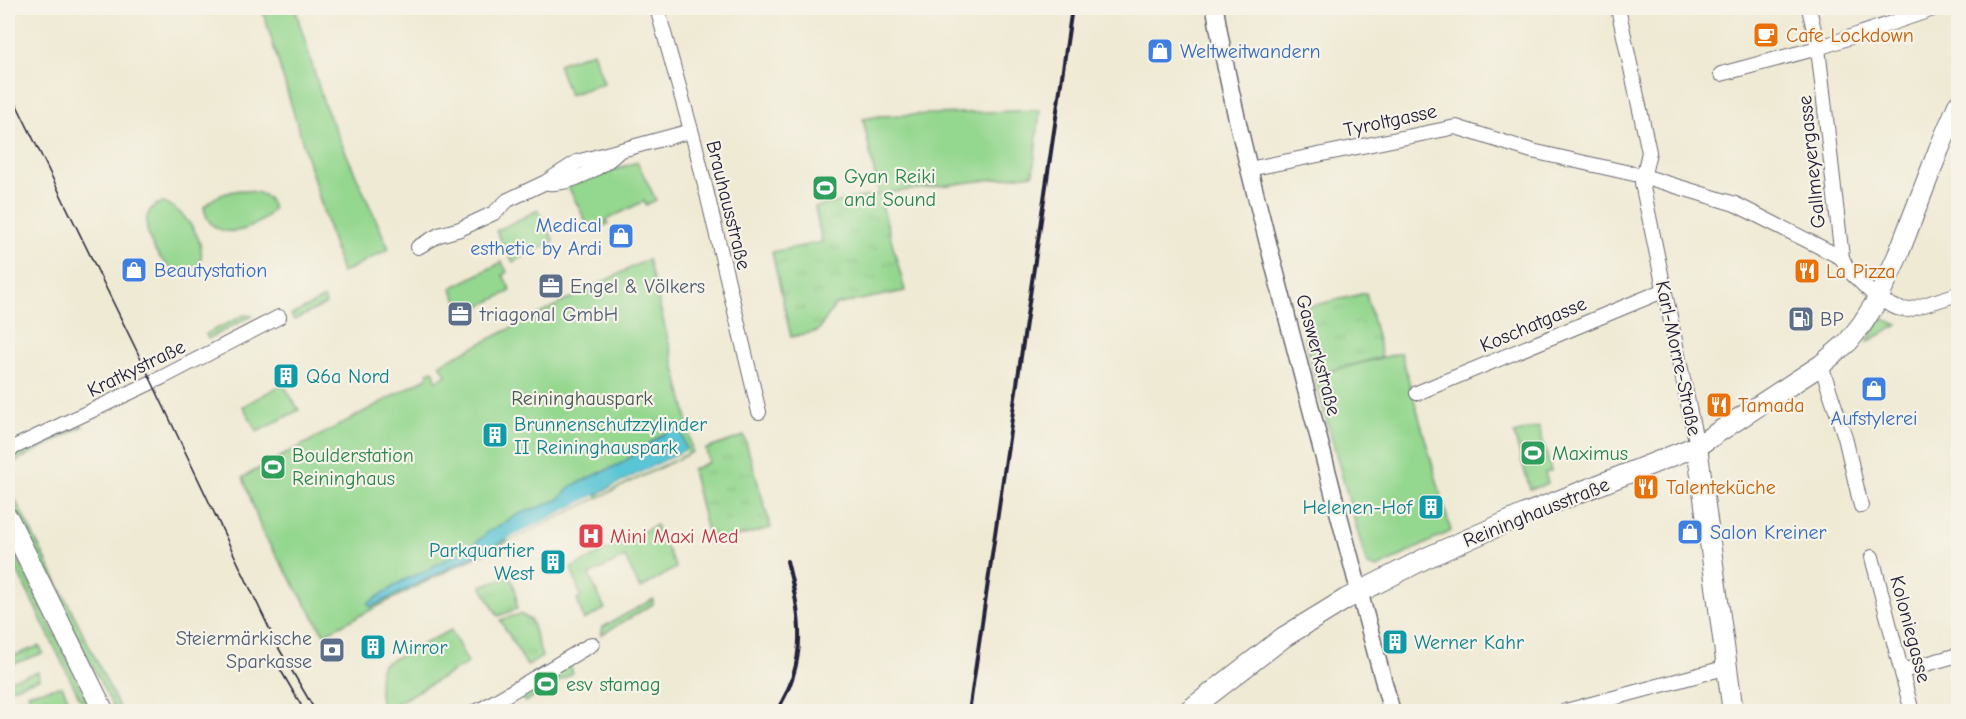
<svg xmlns="http://www.w3.org/2000/svg" width="1966" height="719" viewBox="0 0 1966 719" font-family="'Comic Neue',sans-serif">
  <defs>
    <pattern id="grass-tufts" width="24" height="20" patternUnits="userSpaceOnUse" patternTransform="scale(1.5)"><rect width="24" height="20" fill="#94d78f"/><path d="M3 7l-1-3M5 7V3M7 7l1-3M15 17l-1-3M17 17v-4M19 17l1-3" fill="none" stroke="#7fb87c"/></pattern>
  </defs>
  <rect width="100%" height="100%" fill="#f7f3e8"/>
  <filter id="ink" filterUnits="userSpaceOnUse"><feTurbulence type="fractalNoise" baseFrequency=".0167" numOctaves="2"/><feDisplacementMap in="SourceGraphic" scale="12" xChannelSelector="R" yChannelSelector="G"/><feConvolveMatrix kernelMatrix="1 2 1 2 8 2 1 2 1" color-interpolation-filters="sRGB"/></filter>
  <filter id="wash" filterUnits="userSpaceOnUse"><feTurbulence type="fractalNoise" baseFrequency=".008" numOctaves="4" result="noise"/><feDisplacementMap in="SourceGraphic" scale="24" xChannelSelector="R" yChannelSelector="G"/><feGaussianBlur stdDeviation="1.35" result="paint"/><feColorMatrix in="noise" values="0 0 0 0 0 0 0 0 0 0 0 0 0 0 0 0 0 1.4 0 .05"/><feComposite in="paint" operator="in"/></filter>
  <g filter="url(#wash)">
    <rect width="100%" height="100%" fill="#efead4"/>
    <g fill="url(#grass-tufts)" stroke="#5b7c65" stroke-width="1.5">
      <polygon points="879,194 905,291 835,305 818,331 791,337 772,252 822,242 815,207"/>
      <polygon points="1366,293 1382,357 1314,375 1298,309"/>
      <polygon points="324,298 326,304 294,320 291,315"/>
      <polygon points="244,315 252,316 208,339 206,334"/>
      <polygon points="1882,318 1898,325 1867,342 1880,319"/>
      <polygon points="78,426 84,426 14,462 9,463 8,459"/>
      <polygon points="744,436 771,528 710,544 692,470 709,462 706,449"/>
      <polygon points="8,486 78,623 121,711 115,711 8,499"/>
      <polygon points="8,538 92,711 86,711 8,552"/>
      <polygon points="510,576 516,591 517,609 498,616 481,586"/>
      <polygon points="653,599 653,604 601,635 603,627"/>
      <polygon points="520,614 531,620 542,657 527,666 500,620"/>
      <polygon points="39,646 43,653 8,666 8,658"/>
      <polygon points="38,672 39,679 8,689 8,680"/>
      <polygon points="62,686 74,711 35,711 28,693"/>
    </g>
    <g fill="#94d78f" stroke="#5b7c65" stroke-width="1.5">
      <polygon points="262,8 295,8 324,104 389,249 342,273"/>
      <polygon points="593,52 604,83 569,95 558,64"/>
      <polygon points="1040,110 1033,174 879,194 863,119 880,116"/>
      <polygon points="637,162 656,200 646,205 644,201 606,220 608,224 591,232 568,186"/>
      <path d="M240 190C255 192 270 192 273 209 256 233 209 245 204 207 215 195 225 193 240 190Z"/>
      <path d="M162 203C183 205 214 250 196 268 192 272 188 272 183 272 155 269 129 210 162 203Z"/>
      <polygon points="538,210 554,241 513,262 496,231"/>
      <polygon points="648,259 685,408 692,452 449,570 324,634 262,532 243,477 428,377 428,372 433,370 437,381 446,375 440,364"/>
      <polygon points="502,262 507,272 503,275 511,291 464,314 451,288"/>
      <polygon points="1401,353 1451,531 1377,568 1367,565 1314,375"/>
      <polygon points="283,384 299,410 257,432 243,406"/>
      <polygon points="1539,427 1551,471 1545,473 1548,484 1530,489 1514,434"/>
      <polygon points="656,525 676,568 640,589 625,557 589,575 605,609 584,620 577,599 581,597 571,568"/>
      <path d="M451 630 468 663 383 711C380 697 376 677 383 664Z"/>
      <polygon points="569,663 573,673 525,702 520,695"/>
    </g>
    <polygon fill="#5ac5d5" stroke="#3e7488" stroke-width="1.5" points="680,424 686,450 371,607 369,605 368,603 404,580 423,572 473,545 488,532 519,514 537,508 559,499 571,486 622,463 645,446"/>
    <g fill="#efead4">
      <polygon points="686,450 687,453 601,495 601,493 612,487"/>
      <polygon points="595,495 596,498 509,541 507,539"/>
    </g>
  </g>
  <g filter="url(#ink)">
    <g fill="none" stroke-linecap="round" stroke-linejoin="round">
      <g stroke="#6a6871" stroke-width="16">
        <g id="minor">
          <polyline points="657,8 696,148 759,412"/>
          <polyline points="1618,8 1649,152 1642,183 1697,446"/>
          <polyline points="1809,8 1818,48 1842,258 1848,270 1878,299 1897,308 1908,310 1958,294"/>
          <polyline points="1721,74 1818,48 1936,8"/>
          <polyline points="1249,169 1456,127 1532,151 1643,176 1735,204 1842,258"/>
          <path d="M549 183C570 185 603 167 618 152"/>
          <polyline points="418,247 439,235 460,229 494,213 508,200 546,182 577,162 691,131"/>
          <polyline points="1821,365 1845,437 1861,506"/>
          <polyline points="1417,393 1665,290"/>
          <polyline points="8,450 163,377 279,317"/>
          <polyline points="1872,557 1912,712"/>
          <polyline points="1902,671 1958,655"/>
          <polyline points="474,712 482,709 592,644"/>
          <polyline points="1562,712 1728,667"/>
        </g>
      </g>
      <g stroke="#6a6871" stroke-width="19">
        <path id="tertiary" d="M1215 8C1232 114 1262 217 1288 321 1322 451 1356 582 1392 712"/>
      </g>
      <g stroke="#6a6871" stroke-width="22">
        <g id="secondary">
          <polyline points="1697,446 1733,712"/>
          <polyline points="8,518 104,712"/>
          <polyline points="1187,712 1284,637 1346,599 1426,558 1525,514 1697,446 1821,365 1848,342 1862,324 1878,299 1898,255 1939,149 1958,105"/>
        </g>
      </g>
      <use href="#minor" stroke="#fff" stroke-width="14"/>
      <use href="#tertiary" stroke="#fff" stroke-width="16"/>
      <use href="#secondary" stroke="#fff" stroke-width="20"/>
      <g stroke="#22223b" stroke-width="1.5">
        <polyline points="8,87 152,382 278,647 316,712"/>
        <polyline points="280,669 301,705"/>
      </g>
      <g stroke="#22223b" stroke-width="4">
        <path d="M776 712C809 660 801 617 787 561"/>
        <polyline points="969,712 1072,8"/>
      </g>
    </g>
  </g>
  <defs>
    <g id="cafe-square" transform="scale(1.35)"><rect x="-9" y="-9" width="18" height="18" rx="4" fill="#e8710a" stroke="#f7f3e8"/><path d="M-5.5-4.5H6V0H3Q3 3.5 0 3.5H-2.5Q-5.5 3.5-5.5 0ZM3-3.2v2h1.7v-2ZM-6 4.5H4V6H-6Z" fill="#fff"/></g>
    <g id="shop-square" transform="scale(1.35)"><rect x="-9" y="-9" width="18" height="18" rx="4" fill="#3f7fe0" stroke="#f7f3e8"/><path d="M-5-2.5h2.3a2.7 3.5 0 0 1 5.4 0H5L5.5 6h-11ZM-1.5-2.5h3a1.5 2.3 0 0 0-3 0Z" fill="#fff"/></g>
    <g id="stadium-square" transform="scale(1.35)"><rect x="-9" y="-9" width="18" height="18" rx="4" fill="#2e9e5b" stroke="#f7f3e8"/><path d="M0-5a6.5 5 0 1 0 0 10a6.5 5 0 1 0 0-10ZM-3.5-1.8h7v3.6h-7Z" fill="#fff"/></g>
    <g id="restaurant-square" transform="scale(1.35)"><rect x="-9" y="-9" width="18" height="18" rx="4" fill="#e8710a" stroke="#f7f3e8"/><path d="M-5-6h1v4h1v-4h1v4h1v-4h1v5L-1.5 .5V6h-2V.5L-5-1ZM5-6V6H3V1.5H1.5Q1.5-4 5-6Z" fill="#fff"/></g>
    <g id="office-square" transform="scale(1.35)"><rect x="-9" y="-9" width="18" height="18" rx="4" fill="#5c6f8a" stroke="#f7f3e8"/><path d="M-6-3h4V-5.5h4V-3h4V5H-6ZM-1-4.5V-3h2v-1.5ZM-6 0V1H6V0Z" fill="#fff"/></g>
    <g id="fuel-square" transform="scale(1.35)"><rect x="-9" y="-9" width="18" height="18" rx="4" fill="#5c6f8a" stroke="#f7f3e8"/><path d="M-5.5-6h7V0h2V4h1.3V-2.5L3-4.5l.8-.8L6-3V5H2.5V1h-1V6h-7ZM-4.2-4.7v3.2H.2V-4.7Z" fill="#fff"/></g>
    <g id="building-square" transform="scale(1.35)"><rect x="-9" y="-9" width="18" height="18" rx="4" fill="#0f9aa8" stroke="#f7f3e8"/><path d="M-4-6H4V6H1V3H-1V6H-4ZM-2.5-4.3h1.7v1.8h-1.7ZM.8-4.3h1.7v1.8H.8ZM-2.5-1h1.7V.8h-1.7ZM.8-1h1.7V.8H.8Z" fill="#fff"/></g>
    <g id="hospital-square" transform="scale(1.35)"><rect x="-9" y="-9" width="18" height="18" rx="4" fill="#e0444e" stroke="#f7f3e8"/><path d="M-5-5h3v3.5h4V-5h3V5h-3V1.5h-4V5h-3Z" fill="#fff"/></g>
    <g id="bank-square" transform="scale(1.35)"><rect x="-9" y="-9" width="18" height="18" rx="4" fill="#5c6f8a" stroke="#f7f3e8"/><path d="M-6-4H6V4H-6ZM0-2.3a2.3 2.3 0 1 0 0 4.6a2.3 2.3 0 1 0 0-4.6Z" fill="#fff"/></g>
  </defs>
  <g fill-rule="evenodd">
    <use href="#cafe-square" x="1766" y="35"/>
    <use href="#shop-square" x="1160" y="51"/>
    <use href="#stadium-square" x="825" y="188"/>
    <use href="#shop-square" x="621" y="236"/>
    <use href="#shop-square" x="134" y="270"/>
    <use href="#restaurant-square" x="1807" y="271"/>
    <use href="#office-square" x="551" y="286"/>
    <use href="#office-square" x="460" y="314"/>
    <use href="#fuel-square" x="1801" y="319"/>
    <use href="#building-square" x="286" y="376"/>
    <use href="#shop-square" x="1874" y="389"/>
    <use href="#restaurant-square" x="1719" y="405"/>
    <use href="#building-square" x="495" y="435"/>
    <use href="#stadium-square" x="1533" y="453"/>
    <use href="#stadium-square" x="273" y="467"/>
    <use href="#restaurant-square" x="1646" y="487"/>
    <use href="#building-square" x="1431" y="507"/>
    <use href="#shop-square" x="1690" y="532"/>
    <use href="#hospital-square" x="591" y="536"/>
    <use href="#building-square" x="553" y="562"/>
    <use href="#building-square" x="1395" y="642"/>
    <use href="#building-square" x="373" y="647"/>
    <use href="#bank-square" x="332" y="650"/>
    <use href="#stadium-square" x="546" y="684"/>
  </g>
  <g text-anchor="middle" stroke-width="4.5" stroke-linejoin="round" paint-order="stroke">
    <g font-size="20" fill="#c56008" stroke="#f7f3e8" text-anchor="start">
      <text x="1786" y="42">Cafe Lockdown</text>
      <text x="1826" y="278">La Pizza</text>
      <text x="1738" y="412">Tamada</text>
      <text x="1666" y="494">Talenteküche</text>
    </g>
    <g font-size="20" fill="#366cbe" stroke="#f7f3e8" text-anchor="start">
      <text x="1180" y="58">Weltweitwandern</text>
      <text x="602" y="232" text-anchor="end">Medical<tspan x="602" dy="23">esthetic by Ardi</tspan></text>
      <text x="154" y="277">Beautystation</text>
      <text x="1874" y="425" text-anchor="middle">Aufstylerei</text>
      <text x="1710" y="539">Salon Kreiner</text>
    </g>
    <g font-size="20" fill="#22223b" stroke="#f7f3e8">
      <text transform="translate(1390 120) rotate(-12)" y="7">Tyroltgasse</text>
      <text transform="translate(1811 162) rotate(-96)" y="7">Gallmeyergasse</text>
      <text transform="translate(729 205) rotate(76)" y="7">Brauhausstraße</text>
      <text transform="translate(1533 324) rotate(-23)" y="7">Koschatgasse</text>
      <text transform="translate(1319 355) rotate(75)" y="7">Gaswerkstraße</text>
      <text transform="translate(1679 358) rotate(78)" y="7">Karl-Morre-Straße</text>
      <text transform="translate(136 368) rotate(-26)" y="7">Kratkystraße</text>
      <text transform="translate(1536 512) rotate(-22)" y="7">Reininghausstraße</text>
      <text transform="translate(1911 629) rotate(75)" y="7">Koloniegasse</text>
    </g>
    <g font-size="20" fill="#27864d" stroke="#f7f3e8" text-anchor="start">
      <text x="844" y="183">Gyan Reiki<tspan x="844" dy="23">and Sound</tspan></text>
      <text x="1552" y="460">Maximus</text>
      <text x="292" y="462">Boulderstation<tspan x="292" dy="23">Reininghaus</tspan></text>
      <text x="566" y="691">esv stamag</text>
    </g>
    <g font-size="20" fill="#4e5e75" stroke="#f7f3e8" text-anchor="start">
      <text x="570" y="293">Engel &amp; Völkers</text>
      <text x="480" y="321">triagonal GmbH</text>
      <text x="1820" y="326">BP</text>
      <text x="312" y="645" text-anchor="end">Steiermärkische<tspan x="312" dy="23">Sparkasse</tspan></text>
    </g>
    <g font-size="20" fill="#0d838f" stroke="#f7f3e8" text-anchor="start">
      <text x="306" y="383">Q6a Nord</text>
      <text x="514" y="431">Brunnenschutzzylinder<tspan x="514" dy="23">II Reininghauspark</tspan></text>
      <text x="1412" y="514" text-anchor="end">Helenen-Hof</text>
      <text x="534" y="557" text-anchor="end">Parkquartier<tspan x="534" dy="23">West</tspan></text>
      <text x="1414" y="649">Werner Kahr</text>
      <text x="392" y="654">Mirror</text>
    </g>
    <g font-size="20" fill="#445854" stroke="#f7f3e8">
      <text x="582" y="405">Reininghauspark</text>
    </g>
    <g font-size="20" fill="#be3a42" stroke="#f7f3e8" text-anchor="start">
      <text x="610" y="543">Mini Maxi Med</text>
    </g>
  </g>
  <rect width="1966" height="719" fill="none" stroke="#f7f3e8" stroke-width="30"/>
</svg>
